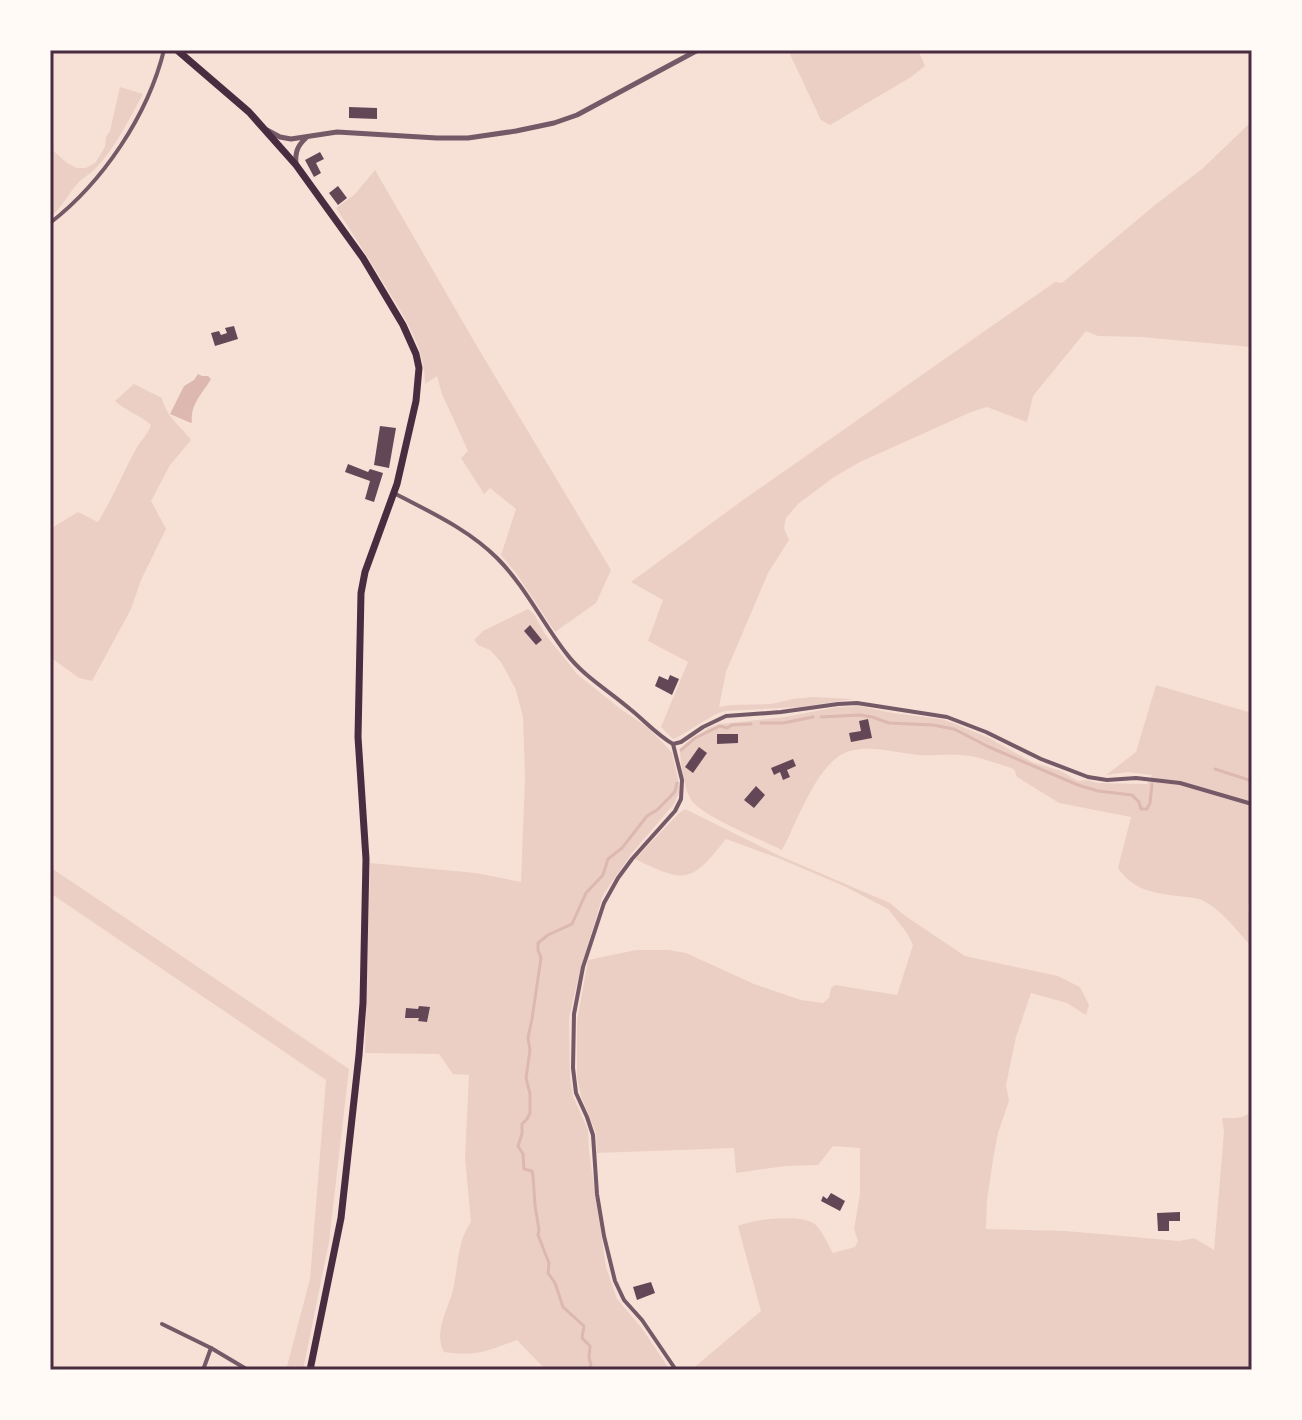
<svg xmlns="http://www.w3.org/2000/svg" width="1302" height="1420" viewBox="0 0 1302 1420" font-family="Roboto,sans-serif">
  <rect width="100%" height="100%" fill="#f7e1d7"/>
  <g fill="#ebcfc5">
    <polygon points="788,50 918,50 925,66 911,77 830,125 821,120"/>
    <path d="M120 87 143 94C129 119 116 147 96 168 91 174 83 177 77 184 67 195 63 207 50 217V148L67 163 77 168H86L95 163 105 147 106 137 110 131Z"/>
    <polygon points="1252,121 1252,347 1141,337 1098,336 1086,331 1033,396 1027,422 987,407 971,412 860,462 834,477 798,504 786,518 784,528 789,540 768,573 726,672 719,707 732,705 771,704 793,699 813,697 853,699 800,707 725,711 716,714 678,737 673,739 661,727 688,662 648,641 663,600 631,582 743,500 1055,282 1062,283 1155,205 1202,169"/>
    <path d="M375 170 478 348 611 570 596 603 555 632 516 573 501 555 516 509 490 488 484 494 461 458 468 451 442 394 437 376 425 384C425 345 402 314 383 282 368 257 352 233 336 208L355 194Z"/>
    <path d="M134 384 162 398C166 417 179 424 191 440L170 465 151 501 166 529 141 580 131 609 92 681 79 678 50 657V529L78 512 98 522C113 498 123 472 137 447 142 439 148 434 151 425 140 415 126 411 115 401Z"/>
    <path d="M528 609 534 614 545 634 577 674 622 710 647 727 665 745 672 753 679 783V792L674 804 632 853 603 895 580 971 569 1018 570 1078 573 1096 588 1130 589 1151 606 1267 617 1299 641 1327 670 1370H546L517 1340C486 1351 477 1357 444 1352 433 1332 448 1310 453 1290 458 1268 457 1241 471 1222L465 1158 469 1075 453 1074 439 1054 365 1053 370 863 476 873 521 882 525 778 523 717 516 690 501 662 490 650 478 645 474 640 483 631Z"/>
    <path d="M1156 685 1252 713V900L1248 905V911L1252 917V947C1237 931 1222 910 1202 900 1194 897 1186 897 1177 896 1152 893 1132 889 1118 868L1131 817 1059 803 1017 777 1014 769C997 764 979 756 961 755 946 754 932 756 918 755 895 753 873 745 850 751 818 759 797 823 782 850 763 840 699 816 690 798 684 787 680 762 680 749L708 728 719 724 785 717 837 707 859 706 893 713 941 719 953 723 989 738 1032 762 1061 771 1078 781 1086 780 1098 783 1147 784 1152 775 1128 772 1106 775 1136 752Z"/>
    <path d="M685 809 780 856 890 903 904 915 965 956 1058 976 1080 987 1089 1005 1086 1015 1067 1003 1031 993 1016 1037 1006 1085 1009 1101 998 1133 993 1160 987 1200 986 1229 1066 1231 1179 1241 1194 1238 1214 1250 1224 1132 1222 1118C1234 1118 1247 1120 1252 1108V1370H691L761 1311 738 1226C752 1219 804 1213 816 1225 823 1232 828 1245 833 1253L855 1247 858 1241 854 1229 860 1194V1148L833 1146 818 1165 786 1166 736 1173 734 1148 597 1153 596 1133 581 1096 577 1077V1021L588 960 636 950H669L686 953 754 984 801 1000 823 1003 829 998 831 988 835 985 897 995 913 945 907 933 888 909 844 886 778 858 726 839C691 883 686 884 635 859L679 813Z"/>
    <polygon points="50,867 349,1069 329,1242 303,1370 286,1370 310,1279 326,1080 50,893"/>
  </g>
  <path fill="#dcb8b0" d="M198 374 202 376H208L211 379C203 393 190 404 192 422L191 423 170 414 184 386 194 380Z"/>
  <g fill="none" stroke-linecap="round" stroke-linejoin="round">
    <g stroke="#dcb8b0" stroke-width="3">
      <polyline points="821,717 860,715 872,717 889,723 933,725 954,729 989,747 1078,785 1098,791 1132,795 1139,802 1141,809 1147,809 1150,803 1152,784"/>
      <polyline points="761,723 783,723 813,717"/>
      <polyline points="681,750 695,738 720,726 727,728 732,725 751,724"/>
      <polyline points="1215,769 1252,781"/>
      <polyline points="588,1370 591,1365 589,1358 590,1346 582,1338 584,1326 563,1307 555,1283 548,1273 549,1263 538,1235 539,1230 535,1205 533,1176 532,1171 524,1169 523,1154 518,1146 522,1134 522,1124 527,1119 530,1113 530,1094 526,1078 530,1050 528,1038 532,1019 541,958 538,950 538,943 548,935 572,924 586,893 603,875 608,859 622,848 647,816 657,810 671,796 675,791 677,783"/>
    </g>
  </g>
  <g fill="#644757">
    <polygon points="349,107 377,108 377,119 349,118"/>
    <polygon points="320,152 324,159 316,163 321,173 314,177 305,160"/>
    <polygon points="338,186 347,198 338,205 329,193"/>
    <polygon points="234,326 238,339 215,346 211,333 219,331 221,335 227,333 225,328"/>
    <polygon points="380,426 396,428 389,468 374,465"/>
    <polygon points="348,464 368,472 370,469 383,473 374,502 365,499 370,481 345,472"/>
    <polygon points="530,625 542,640 536,645 524,631"/>
    <polygon points="670,675 679,679 672,695 655,686 659,676 668,680"/>
    <polygon points="868,719 872,738 851,742 849,733 861,731 859,721"/>
    <polygon points="717,734 738,734 738,743 717,744"/>
    <polygon points="699,747 707,753 693,773 685,767"/>
    <polygon points="793,759 796,766 787,770 790,777 783,780 780,772 774,775 771,768"/>
    <polygon points="756,786 765,795 754,808 744,800"/>
    <polygon points="419,1006 430,1007 427,1022 418,1021 419,1018 405,1018 406,1008 418,1009"/>
    <polygon points="831,1193 845,1201 840,1211 821,1201 823,1196 827,1199"/>
    <polygon points="1180,1212 1180,1221 1169,1221 1169,1231 1158,1231 1157,1213"/>
    <polygon points="651,1282 655,1293 637,1300 633,1287"/>
  </g>
  <g fill="none" stroke-linecap="round" stroke-linejoin="round">
    <g stroke="#755966" stroke-width="4">
      <path d="M50 223C103 182 148 115 164 50"/>
      <path d="M394 493C430 512 468 529 497 558 525 586 542 622 566 653 583 676 608 690 630 709 644 720 657 735 673 744L682 780 681 799 675 811 632 859 618 878 604 903 583 967 574 1014 573 1068 576 1093 587 1117 593 1135 597 1194 604 1236 615 1281 624 1300 642 1320 676 1370"/>
      <polyline points="673,744 681,742 703,727 726,716 781,712 838,704 857,703 947,717 986,732 1041,759 1088,777 1107,780 1136,778 1180,783 1252,804"/>
      <polyline points="162,1324 211,1348 248,1370"/>
      <polyline points="203,1370 211,1348"/>
    </g>
    <g stroke="#755966" stroke-width="5">
      <polyline points="267,130 280,137 291,139 337,132 437,138 468,138 516,131 554,123 577,115 698,50"/>
      <path d="M296 164C295 153 297 146 306 138"/>
    </g>
    <polyline stroke="#4a2c40" stroke-width="7" points="177,50 249,112 296,165 363,258 403,325 416,354 419,368 416,401 397,484 365,572 361,593 358,737 366,859 363,1003 359,1055 341,1218 310,1370"/>
  </g>
  <rect width="1302" height="1420" fill="none" stroke="#fffaf5" stroke-width="104"/>
  <rect x="52" y="52" width="1198" height="1316" fill="none" stroke="#4a2c40" stroke-width="3"/>
</svg>
